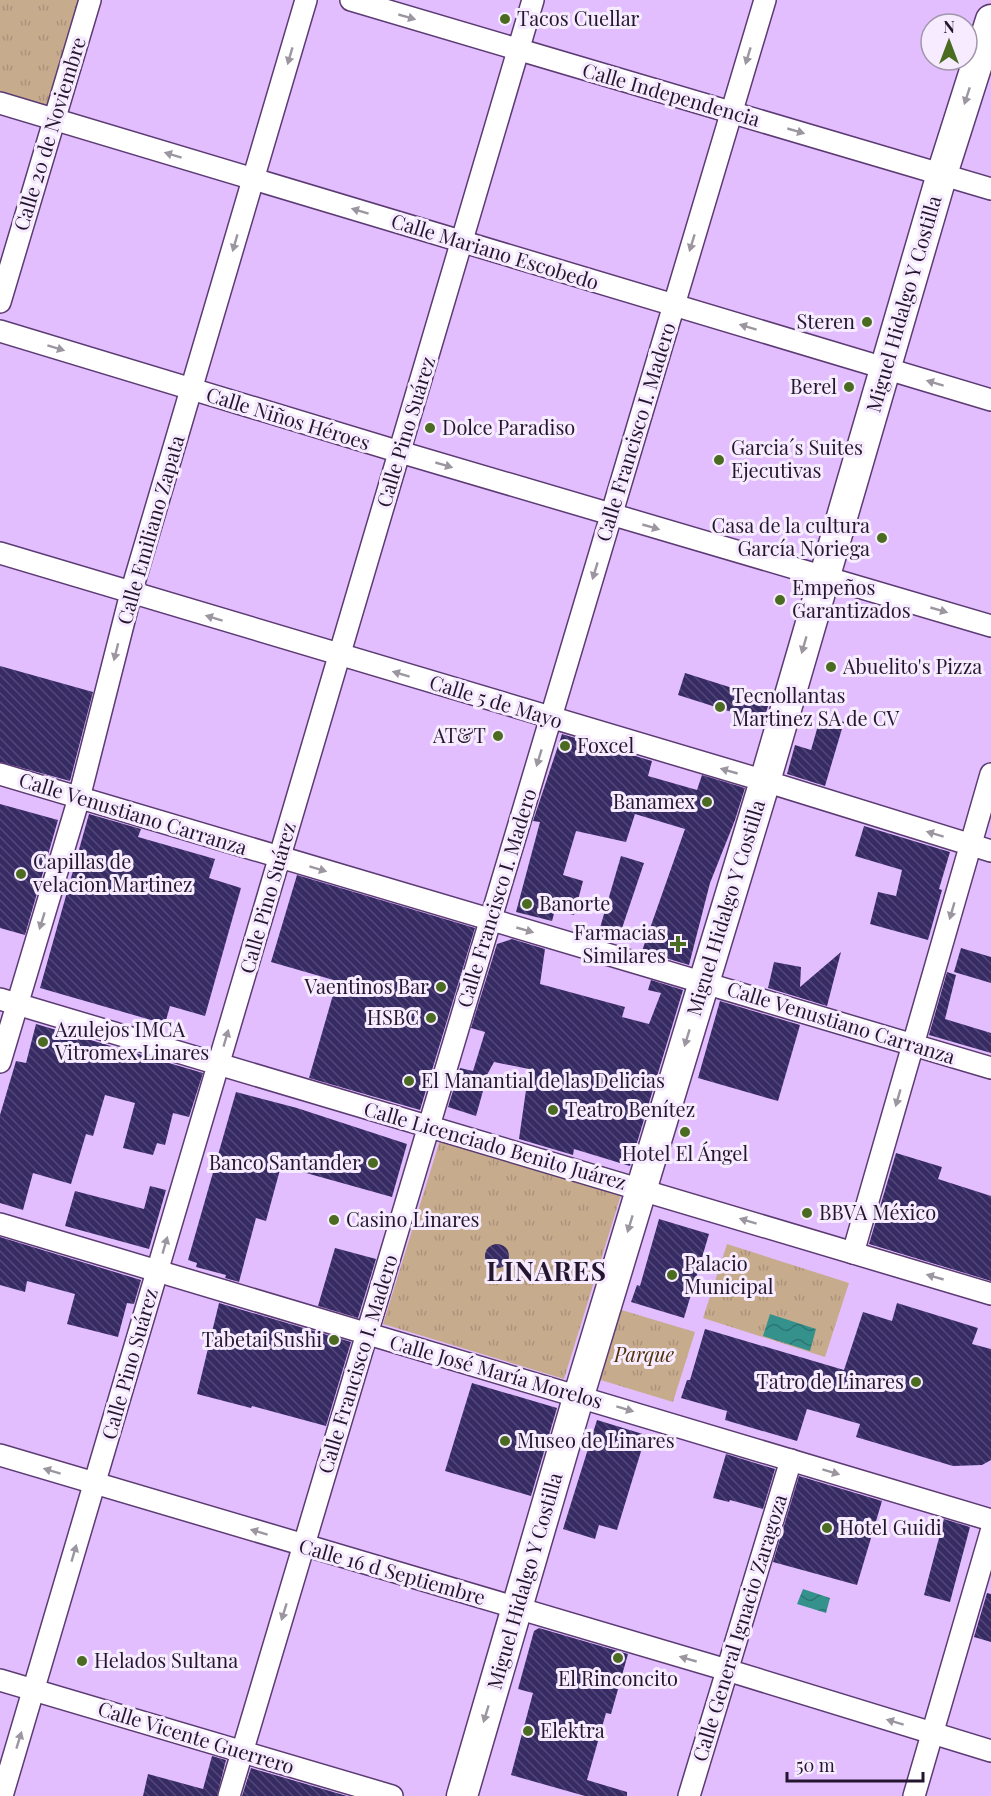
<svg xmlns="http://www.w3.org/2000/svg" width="991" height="1796" viewBox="0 0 991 1796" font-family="'Playfair Display',serif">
  <defs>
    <pattern id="park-tufts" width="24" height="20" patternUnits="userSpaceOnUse" patternTransform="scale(1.5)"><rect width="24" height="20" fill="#c7ab8d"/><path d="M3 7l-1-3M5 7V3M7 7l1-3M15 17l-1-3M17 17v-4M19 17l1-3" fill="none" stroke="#ab927a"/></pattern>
    <pattern id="water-waves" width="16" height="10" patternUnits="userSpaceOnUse" patternTransform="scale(1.5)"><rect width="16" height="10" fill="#34918c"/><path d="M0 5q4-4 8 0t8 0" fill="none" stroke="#2c7573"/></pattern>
    <pattern id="building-back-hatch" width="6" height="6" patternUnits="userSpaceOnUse" patternTransform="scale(1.5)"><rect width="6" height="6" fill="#372b64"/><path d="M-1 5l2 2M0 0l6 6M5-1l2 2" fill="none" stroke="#524776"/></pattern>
  </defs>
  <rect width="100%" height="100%" fill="#e2beff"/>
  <g fill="url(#park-tufts)">
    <polygon points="0,0 82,0 48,108 0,94"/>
    <polygon points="440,1140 621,1195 564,1379 383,1324"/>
    <polygon points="727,1244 849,1283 825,1357 703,1318"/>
    <polygon points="615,1308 695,1332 673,1402 594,1378"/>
  </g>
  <g fill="url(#water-waves)">
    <polygon points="770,1314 816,1329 810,1351 763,1336"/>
    <polygon points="803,1589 830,1598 826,1613 797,1604"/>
  </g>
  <g fill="url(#building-back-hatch)">
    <polygon points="0,666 93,692 70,781 0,762"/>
    <polygon points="685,673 770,700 763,722 678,695"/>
    <polygon points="821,715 844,722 825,786 787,774 795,745 811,750"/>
    <polygon points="562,734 652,761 648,776 697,790 702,775 745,788 735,820 710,883 689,965 642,951 685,829 635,814 626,842 576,831 563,875 583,881 574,915 555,910 552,921 516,912 540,822 533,821"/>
    <polygon points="0,804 58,820 25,935 0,928"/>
    <polygon points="89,814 141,829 138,837 215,859 209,878 241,888 205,1016 170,1006 165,1024 40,988"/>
    <polygon points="864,826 950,852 939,889 942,890 928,940 870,924 878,892 896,896 902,870 855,856"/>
    <polygon points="621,856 644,863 617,943 597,938"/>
    <polygon points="297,875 475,928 420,1110 309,1078 337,981 271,962"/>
    <polygon points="512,939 545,949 540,984 625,1007 622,1017 649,1024 661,993 648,990 651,980 683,990 630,1166 574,1149 573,1155 519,1139 529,1069 494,1062 488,1073 476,1116 448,1107 460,1068 473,1071 485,1032 471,1028 497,944"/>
    <polygon points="961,948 991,957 991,983 954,972"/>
    <polygon points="841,952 827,1006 768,988 774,962 801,967 800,987"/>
    <polygon points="947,972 956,975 945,1019 991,1033 991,1053 929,1035"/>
    <polygon points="720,1001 800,1025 778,1101 698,1078"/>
    <polygon points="36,1024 203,1073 189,1117 173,1113 165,1145 157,1143 153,1155 123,1148 135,1103 105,1095 93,1136 86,1134 71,1184 33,1173 23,1210 0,1203 0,1115 16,1061 26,1063"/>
    <polygon points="236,1092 297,1108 407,1144 392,1197 281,1166 266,1221 256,1218 239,1282 225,1278 226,1275 196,1267 197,1263 188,1260"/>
    <polygon points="896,1153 942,1167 938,1179 991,1196 991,1281 869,1244"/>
    <polygon points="150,1186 166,1190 149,1249 65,1226 75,1191 144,1209"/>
    <polygon points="659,1219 709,1234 684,1318 631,1302 637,1285 640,1286"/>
    <polygon points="0,1237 141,1280 134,1304 127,1303 118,1337 67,1324 75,1294 27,1281 25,1292 0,1285"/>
    <circle cx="497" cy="1256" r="12"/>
    <polygon points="335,1248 376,1259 358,1318 318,1306"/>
    <polygon points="219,1303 351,1342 326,1426 252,1406 251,1408 197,1394"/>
    <polygon points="897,1303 978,1328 972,1344 991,1349 991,1460 982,1465 953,1466 856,1437 860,1424 807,1409 797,1441 725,1420 727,1411 681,1398 687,1380 690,1380 705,1329 844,1370 863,1312 892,1321"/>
    <polygon points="472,1383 557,1408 531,1496 445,1471"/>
    <polygon points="597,1420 646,1435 617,1530 599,1525 595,1539 563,1529"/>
    <polygon points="726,1454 775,1469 763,1509 730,1500 729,1502 713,1498"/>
    <polygon points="799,1476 882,1501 857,1585 773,1562"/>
    <polygon points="944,1519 970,1527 950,1602 924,1595"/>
    <polygon points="987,1593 991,1594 991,1642 974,1637"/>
    <polygon points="539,1628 628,1654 611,1714 606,1713 587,1780 627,1792 627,1796 585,1796 511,1775 533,1693 518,1689 534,1631"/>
    <polygon points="212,1756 226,1760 217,1796 143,1796 148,1774 203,1789"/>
    <polygon points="251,1768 347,1796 242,1796"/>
  </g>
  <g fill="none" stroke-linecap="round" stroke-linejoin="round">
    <g stroke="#5c3b73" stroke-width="24">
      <g id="minor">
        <polyline points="351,0 991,189"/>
        <polyline points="0,103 991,400"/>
        <polyline points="0,302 90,0"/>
        <polyline points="0,331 400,452 991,626"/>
        <polyline points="0,553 765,781 991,851"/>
        <polyline points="0,774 991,1068"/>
        <polyline points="0,999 991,1294"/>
        <polyline points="0,1062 79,798 131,593 306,0"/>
        <polyline points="0,1224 991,1520"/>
        <polyline points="853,1253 991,774"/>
        <polyline points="0,1455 727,1670 991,1751"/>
        <polyline points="0,1680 392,1796"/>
        <polyline points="2,1796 533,0"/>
        <polyline points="229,1796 765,0"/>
        <polyline points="689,1796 791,1460"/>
        <polyline points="914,1796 991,1532"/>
      </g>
    </g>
    <g stroke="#5c3b73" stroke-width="33">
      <polyline id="secondary" points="462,1796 579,1395 765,781 942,174 991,20"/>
    </g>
    <use href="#minor" stroke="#fff" stroke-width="21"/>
    <use href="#secondary" stroke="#fff" stroke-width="30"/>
  </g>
  <defs><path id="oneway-solid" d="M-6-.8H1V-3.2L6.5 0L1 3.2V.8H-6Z" transform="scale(1.5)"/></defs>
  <g fill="#9c96a1">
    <use href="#oneway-solid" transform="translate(407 17) rotate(16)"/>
    <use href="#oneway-solid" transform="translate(290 56) rotate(106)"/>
    <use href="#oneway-solid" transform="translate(748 56) rotate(107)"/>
    <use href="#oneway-solid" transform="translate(967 96) rotate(108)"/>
    <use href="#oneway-solid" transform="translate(796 131) rotate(16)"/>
    <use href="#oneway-solid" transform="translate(173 155) rotate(-163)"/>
    <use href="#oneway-solid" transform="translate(360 211) rotate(-163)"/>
    <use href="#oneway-solid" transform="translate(235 243) rotate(106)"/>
    <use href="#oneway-solid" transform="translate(692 243) rotate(107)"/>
    <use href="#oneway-solid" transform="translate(748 327) rotate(-163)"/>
    <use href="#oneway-solid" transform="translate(56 348) rotate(17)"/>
    <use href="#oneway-solid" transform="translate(935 383) rotate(-163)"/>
    <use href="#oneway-solid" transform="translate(444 465) rotate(16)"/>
    <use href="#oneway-solid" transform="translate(651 527) rotate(16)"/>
    <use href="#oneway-solid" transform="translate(595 571) rotate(107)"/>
    <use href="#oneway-solid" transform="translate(939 610) rotate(16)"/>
    <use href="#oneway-solid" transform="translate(214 618) rotate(-163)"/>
    <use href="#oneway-solid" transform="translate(804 645) rotate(106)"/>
    <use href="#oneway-solid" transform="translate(116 652) rotate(104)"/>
    <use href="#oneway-solid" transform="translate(401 674) rotate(-163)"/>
    <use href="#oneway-solid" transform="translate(539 758) rotate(107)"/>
    <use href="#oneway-solid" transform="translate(729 771) rotate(-164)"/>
    <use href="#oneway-solid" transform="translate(935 834) rotate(-163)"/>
    <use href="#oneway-solid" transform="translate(318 869) rotate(17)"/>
    <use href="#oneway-solid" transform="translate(952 911) rotate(106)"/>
    <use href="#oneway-solid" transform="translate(42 921) rotate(107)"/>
    <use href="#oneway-solid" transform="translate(525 930) rotate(16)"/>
    <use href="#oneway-solid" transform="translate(226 1038) rotate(-74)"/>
    <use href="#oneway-solid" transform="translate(687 1038) rotate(107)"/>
    <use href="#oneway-solid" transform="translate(898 1098) rotate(106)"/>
    <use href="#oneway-solid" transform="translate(748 1221) rotate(-163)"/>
    <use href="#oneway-solid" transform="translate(630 1224) rotate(107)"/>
    <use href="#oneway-solid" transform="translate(165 1245) rotate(-74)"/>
    <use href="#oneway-solid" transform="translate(935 1277) rotate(-164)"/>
    <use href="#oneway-solid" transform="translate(625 1409) rotate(17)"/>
    <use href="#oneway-solid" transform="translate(52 1471) rotate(-163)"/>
    <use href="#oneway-solid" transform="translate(831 1472) rotate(17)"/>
    <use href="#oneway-solid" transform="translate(259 1532) rotate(-163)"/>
    <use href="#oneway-solid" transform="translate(74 1553) rotate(-74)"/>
    <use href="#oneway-solid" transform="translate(284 1612) rotate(107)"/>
    <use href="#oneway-solid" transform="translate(688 1659) rotate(-164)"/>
    <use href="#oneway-solid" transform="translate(486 1714) rotate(107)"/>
    <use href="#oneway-solid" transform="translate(895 1722) rotate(-163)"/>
    <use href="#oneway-solid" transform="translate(19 1740) rotate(-73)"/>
  </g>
  <g fill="#4b6b21" stroke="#f6ebff" stroke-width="2">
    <circle cx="505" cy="19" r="6"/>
    <circle cx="867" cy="322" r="6"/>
    <circle cx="849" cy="387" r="6"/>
    <circle cx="430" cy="428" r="6"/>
    <circle cx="719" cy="460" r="6"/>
    <circle cx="882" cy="538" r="6"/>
    <circle cx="780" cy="600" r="6"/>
    <circle cx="831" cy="667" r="6"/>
    <circle cx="720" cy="707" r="6"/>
    <circle cx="498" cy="736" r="6"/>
    <circle cx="565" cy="746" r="6"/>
    <circle cx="707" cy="802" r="6"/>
    <circle cx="21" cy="874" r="6"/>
    <circle cx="527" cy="904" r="6"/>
    <path d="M675 935h6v6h6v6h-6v6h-6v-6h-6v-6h6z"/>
    <circle cx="441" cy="987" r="6"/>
    <circle cx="431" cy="1018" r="6"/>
    <circle cx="43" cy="1042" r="6"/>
    <circle cx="409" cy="1081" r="6"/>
    <circle cx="553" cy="1110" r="6"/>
    <circle cx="685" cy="1132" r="6"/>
    <circle cx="373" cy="1163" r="6"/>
    <circle cx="807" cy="1213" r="6"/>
    <circle cx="334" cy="1220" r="6"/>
    <circle cx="672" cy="1275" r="6"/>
    <circle cx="334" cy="1340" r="6"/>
    <circle cx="916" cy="1382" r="6"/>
    <circle cx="505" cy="1441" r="6"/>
    <circle cx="827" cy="1528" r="6"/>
    <circle cx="618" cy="1658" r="6"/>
    <circle cx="82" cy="1661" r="6"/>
    <circle cx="528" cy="1731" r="6"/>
  </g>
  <g text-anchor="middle" stroke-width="6" stroke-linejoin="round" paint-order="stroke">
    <g font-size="20" fill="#24162e" stroke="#f6ebff" text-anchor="start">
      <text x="517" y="26">Tacos Cuellar</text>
      <text x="855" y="329" text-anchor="end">Steren</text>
      <text x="837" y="394" text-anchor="end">Berel</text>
      <text x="442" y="435">Dolce Paradiso</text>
      <text x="731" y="455">Garcia´s Suites<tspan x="731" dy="23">Ejecutivas</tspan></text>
      <text x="870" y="533" text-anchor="end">Casa de la cultura<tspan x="870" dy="23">García Noriega</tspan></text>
      <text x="792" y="595">Empeños<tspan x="792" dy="23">Garantizados</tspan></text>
      <text x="843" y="674">Abuelito's Pizza</text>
      <text x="732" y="703">Tecnollantas<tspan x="732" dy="23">Martinez SA de CV</tspan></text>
      <text x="486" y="743" text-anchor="end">AT&amp;T</text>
      <text x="577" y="753">Foxcel</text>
      <text x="695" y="809" text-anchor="end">Banamex</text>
      <text x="33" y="869">Capillas de<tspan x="33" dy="23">velacion Martinez</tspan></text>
      <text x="539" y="911">Banorte</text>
      <text x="666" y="940" text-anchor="end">Farmacias<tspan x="666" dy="23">Similares</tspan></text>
      <text x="429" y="994" text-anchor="end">Vaentinos Bar</text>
      <text x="419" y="1025" text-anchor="end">HSBC</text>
      <text x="55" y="1037">Azulejos IMCA<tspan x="55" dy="23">Vitromex Linares</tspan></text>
      <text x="421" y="1088">El Manantial de las Delicias</text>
      <text x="565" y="1117">Teatro Benítez</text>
      <text x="685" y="1161" text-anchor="middle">Hotel El Ángel</text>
      <text x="361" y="1170" text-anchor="end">Banco Santander</text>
      <text x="819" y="1220">BBVA México</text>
      <text x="346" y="1227">Casino Linares</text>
      <text x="684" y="1271">Palacio<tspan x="684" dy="23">Municipal</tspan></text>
      <text x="322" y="1347" text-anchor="end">Tabetai Sushi</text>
      <text x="904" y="1389" text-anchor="end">Tatro de Linares</text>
      <text x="517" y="1448">Museo de Linares</text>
      <text x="839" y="1535">Hotel Guidi</text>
      <text x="94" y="1668">Helados Sultana</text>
      <text x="618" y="1686" text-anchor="middle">El Rinconcito</text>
      <text x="540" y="1738">Elektra</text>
    </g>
    <g font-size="20" fill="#24162e" stroke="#f6ebff">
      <text transform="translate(671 95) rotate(16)" y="7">Calle Independencia</text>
      <text transform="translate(50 134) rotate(-73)" y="7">Calle 20 de Noviembre</text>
      <text transform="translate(495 252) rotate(17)" y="7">Calle Mariano Escobedo</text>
      <text transform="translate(904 304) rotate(-74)" y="7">Miguel Hidalgo Y Costilla</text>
      <text transform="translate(288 419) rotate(17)" y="7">Calle Niños Héroes</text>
      <text transform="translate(406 432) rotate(-73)" y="7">Calle Pino Suárez</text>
      <text transform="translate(636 432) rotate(-73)" y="7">Calle Francisco I. Madero</text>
      <text transform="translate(151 530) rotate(-74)" y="7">Calle Emiliano Zapata</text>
      <text transform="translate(496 702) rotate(17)" y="7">Calle 5 de Mayo</text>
      <text transform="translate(133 814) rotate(17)" y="7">Calle Venustiano Carranza</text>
      <text transform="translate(268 898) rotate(-74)" y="7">Calle Pino Suárez</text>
      <text transform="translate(497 898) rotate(-73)" y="7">Calle Francisco I. Madero</text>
      <text transform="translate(726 908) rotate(-73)" y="7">Miguel Hidalgo Y Costilla</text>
      <text transform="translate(841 1023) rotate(17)" y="7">Calle Venustiano Carranza</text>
      <text transform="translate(495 1146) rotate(16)" y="7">Calle Licenciado Benito Juárez</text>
      <text transform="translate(130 1364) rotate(-74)" y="7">Calle Pino Suárez</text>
      <text transform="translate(358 1364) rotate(-73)" y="7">Calle Francisco I. Madero</text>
      <text transform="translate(496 1372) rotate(16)" y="7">Calle José María Morelos</text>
      <text transform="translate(392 1572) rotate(16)" y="7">Calle 16 d Septiembre</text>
      <text transform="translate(525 1581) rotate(-74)" y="7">Miguel Hidalgo Y Costilla</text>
      <text transform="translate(740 1628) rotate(-73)" y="7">Calle General Ignacio Zaragoza</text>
      <text transform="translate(196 1738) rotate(17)" y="7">Calle Vicente Guerrero</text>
    </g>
    <g font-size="20" font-style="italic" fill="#4e3005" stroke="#f6ebff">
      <text x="644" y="1362">Parque</text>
    </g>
    <g font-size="26" font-weight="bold" letter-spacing="1.5" fill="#24162e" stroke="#f6ebff">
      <text x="547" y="1281">LINARES</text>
    </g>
  </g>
  <g transform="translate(949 42)"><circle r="28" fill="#f6ebff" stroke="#a296ab" stroke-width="1.5"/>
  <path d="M0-4.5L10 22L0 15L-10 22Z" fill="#4b6b21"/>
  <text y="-9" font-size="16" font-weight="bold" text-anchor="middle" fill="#24162e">N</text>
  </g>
  <path d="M787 1772v9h136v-9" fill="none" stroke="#24162e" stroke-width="3"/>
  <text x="796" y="1772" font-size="18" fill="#24162e" stroke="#f6ebff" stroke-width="4.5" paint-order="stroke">50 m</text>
</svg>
